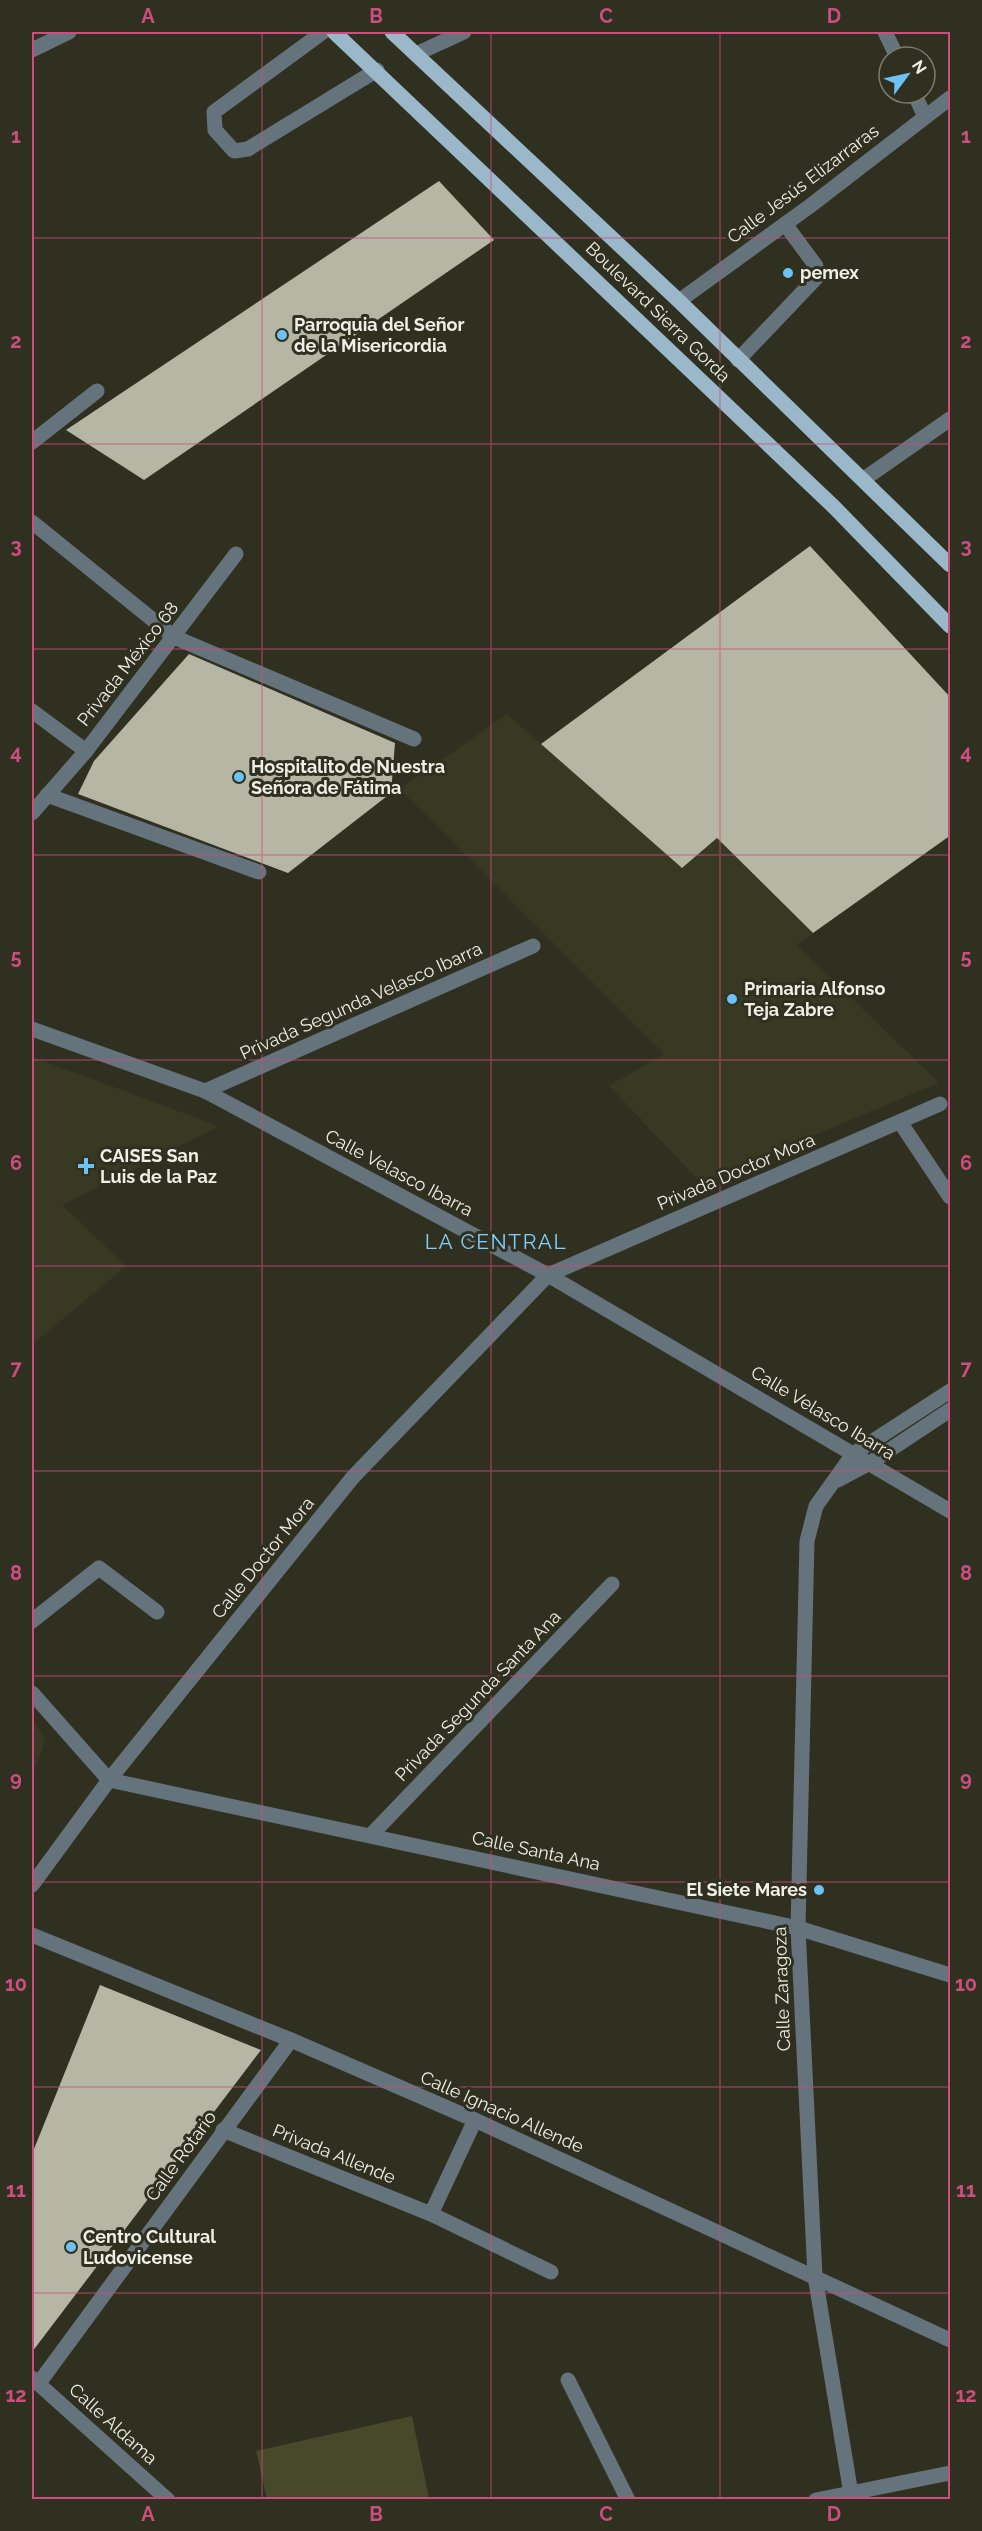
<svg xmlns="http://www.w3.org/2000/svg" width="982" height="2531" viewBox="0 0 982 2531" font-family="Raleway,sans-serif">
  <rect width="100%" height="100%" fill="#2f3020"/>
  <g fill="#383922">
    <polygon points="507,714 682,868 717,838 813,933 797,945 939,1083 701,1183 609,1086 664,1054 400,789"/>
    <polygon points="32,1057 219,1126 62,1205 126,1266 32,1345"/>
    <polygon points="32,1718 45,1740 32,1778"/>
  </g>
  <polygon fill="#48492b" points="412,2416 429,2499 267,2499 256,2451"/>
  <g fill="#b5b6a3">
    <polygon points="439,181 494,240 144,480 66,430"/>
    <polygon points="810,546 951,698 951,835 813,933 717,838 682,868 541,744"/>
    <polygon points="189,654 395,743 391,793 288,873 78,794 94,761"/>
    <polygon points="100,1985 261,2050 32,2352 32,2154"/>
  </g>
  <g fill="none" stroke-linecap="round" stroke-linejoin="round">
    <g stroke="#65737c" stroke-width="15">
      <polyline points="323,32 214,112 215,130 234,151 248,149 377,70"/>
      <polyline points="885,32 897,57"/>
      <polyline points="32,50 69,32"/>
      <polyline points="416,54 464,32"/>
      <polyline points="914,93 925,117"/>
      <polyline points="679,301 810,206 950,98"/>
      <polyline points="738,360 817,277 816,266 785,224"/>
      <polyline points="32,442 97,391"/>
      <polyline points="864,479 950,419"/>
      <polyline points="32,522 174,637 414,739"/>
      <polyline points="32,711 86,751"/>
      <polyline points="47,795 259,872"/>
      <polyline points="32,813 86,751 236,554"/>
      <polyline points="32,1029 205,1091 548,1275 950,1511"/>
      <polyline points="205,1091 533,946"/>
      <polyline points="900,1122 950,1197"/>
      <polyline points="838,1480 870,1463 950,1410"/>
      <polyline points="32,1621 99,1568 157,1612"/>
      <polyline points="32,1693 109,1780 798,1928 950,1975"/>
      <polyline points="371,1835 612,1584"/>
      <polyline points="32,1885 109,1780 353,1477 548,1275 940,1104"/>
      <polyline points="32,1935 291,2040 475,2120 950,2340"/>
      <polyline points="223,2130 431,2214 551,2272"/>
      <polyline points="431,2214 475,2120"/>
      <polyline points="32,2378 168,2500"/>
      <polyline points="568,2380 628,2500"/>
      <polyline points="39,2383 291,2040"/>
      <polyline points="816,2500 950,2473"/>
      <polyline points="852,2500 815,2276 798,1928 807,1541 816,1506 853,1454 950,1391"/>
    </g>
    <g stroke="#9ab8ca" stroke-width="15">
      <polyline points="334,32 834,507 950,626"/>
      <polyline points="392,32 679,301 950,565"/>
    </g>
  </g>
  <path fill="none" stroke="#cd4e7e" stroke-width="1.5" stroke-opacity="0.55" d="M262 32V2500M491 32V2500M720 32V2500M32 238H950M32 444H950M32 649H950M32 855H950M32 1060H950M32 1266H950M32 1471H950M32 1676H950M32 1882H950M32 2087H950M32 2293H950"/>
  <g fill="#6dc2f3" stroke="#2f3020" stroke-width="2">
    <circle cx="788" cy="273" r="6"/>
    <circle cx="282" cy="335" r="6"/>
    <circle cx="239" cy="777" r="6"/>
    <circle cx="732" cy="999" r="6"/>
    <path d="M83 1157h6v6h6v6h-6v6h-6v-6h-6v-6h6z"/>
    <circle cx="819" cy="1890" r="6"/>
    <circle cx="71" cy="2247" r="6"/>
  </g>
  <g text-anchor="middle" stroke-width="6" stroke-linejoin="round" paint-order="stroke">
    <g font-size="18" fill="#efefe5" stroke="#2f3020">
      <text transform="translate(803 184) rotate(-37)" y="6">Calle Jesús Elizarraras</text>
      <text transform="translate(658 312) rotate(44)" y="6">Boulevard Sierra Gorda</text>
      <text transform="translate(128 664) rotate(-52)" y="6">Privada México 68</text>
      <text transform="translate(361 1001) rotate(-24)" y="6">Privada Segunda Velasco Ibarra</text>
      <text transform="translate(736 1172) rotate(-23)" y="6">Privada Doctor Mora</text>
      <text transform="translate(399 1173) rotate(28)" y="6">Calle Velasco Ibarra</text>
      <text transform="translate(823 1413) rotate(31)" y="6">Calle Velasco Ibarra</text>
      <text transform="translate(263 1558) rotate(-51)" y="6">Calle Doctor Mora</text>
      <text transform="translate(478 1696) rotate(-46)" y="6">Privada Segunda Santa Ana</text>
      <text transform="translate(536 1851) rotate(12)" y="6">Calle Santa Ana</text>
      <text transform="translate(782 1989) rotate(-92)" y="6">Calle Zaragoza</text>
      <text transform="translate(502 2112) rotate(24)" y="6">Calle Ignacio Allende</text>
      <text transform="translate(334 2154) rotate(22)" y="6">Privada Allende</text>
      <text transform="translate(181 2156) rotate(-54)" y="6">Calle Rotario</text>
      <text transform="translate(113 2424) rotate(42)" y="6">Calle Aldama</text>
    </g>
    <g font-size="18" font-weight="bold" fill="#efefe5" stroke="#2f3020" text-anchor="start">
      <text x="800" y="279">pemex</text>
      <text x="294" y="331">Parroquia del Señor<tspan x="294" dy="21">de la Misericordia</tspan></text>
      <text x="251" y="773">Hospitalito de Nuestra<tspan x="251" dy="21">Señora de Fátima</tspan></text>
      <text x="744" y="995">Primaria Alfonso<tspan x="744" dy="21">Teja Zabre</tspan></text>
      <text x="100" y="1162">CAISES San<tspan x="100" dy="21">Luis de la Paz</tspan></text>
      <text x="807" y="1896" text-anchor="end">El Siete Mares</text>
      <text x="83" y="2243">Centro Cultural<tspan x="83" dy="21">Ludovicense</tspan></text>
    </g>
    <g font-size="21" letter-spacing="1.5" fill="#82d0fd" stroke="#2f3020">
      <text x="496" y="1249">LA CENTRAL</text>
    </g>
  </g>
  <rect width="982" height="2531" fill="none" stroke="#2f3020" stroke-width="66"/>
  <g transform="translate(907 75) rotate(57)"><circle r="28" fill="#2f3020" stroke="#7c7c6f" stroke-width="1.5"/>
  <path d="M0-4.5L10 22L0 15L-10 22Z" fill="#6dc2f3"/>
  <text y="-9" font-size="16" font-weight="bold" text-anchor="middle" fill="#efefe5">N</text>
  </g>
  <rect x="33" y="33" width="916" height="2465" fill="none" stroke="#cd4e7e" stroke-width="2"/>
  <g font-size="20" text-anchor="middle" font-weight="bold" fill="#cd4e7e">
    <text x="148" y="23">A</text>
    <text x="376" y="23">B</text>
    <text x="606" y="23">C</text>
    <text x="834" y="23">D</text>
    <text x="16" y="143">1</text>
    <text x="966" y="143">1</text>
    <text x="16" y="348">2</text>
    <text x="966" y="348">2</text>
    <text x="16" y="553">3</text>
    <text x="966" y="553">3</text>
    <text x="16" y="759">4</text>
    <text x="966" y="759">4</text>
    <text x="16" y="964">5</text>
    <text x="966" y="964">5</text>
    <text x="16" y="1170">6</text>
    <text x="966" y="1170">6</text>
    <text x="16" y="1375">7</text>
    <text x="966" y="1375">7</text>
    <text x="16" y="1580">8</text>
    <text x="966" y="1580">8</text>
    <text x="16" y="1786">9</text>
    <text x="966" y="1786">9</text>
    <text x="16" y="1991">10</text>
    <text x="966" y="1991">10</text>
    <text x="16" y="2197">11</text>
    <text x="966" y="2197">11</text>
    <text x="16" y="2402">12</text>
    <text x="966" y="2402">12</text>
    <text x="148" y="2521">A</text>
    <text x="376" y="2521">B</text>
    <text x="606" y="2521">C</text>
    <text x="834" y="2521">D</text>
  </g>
</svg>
